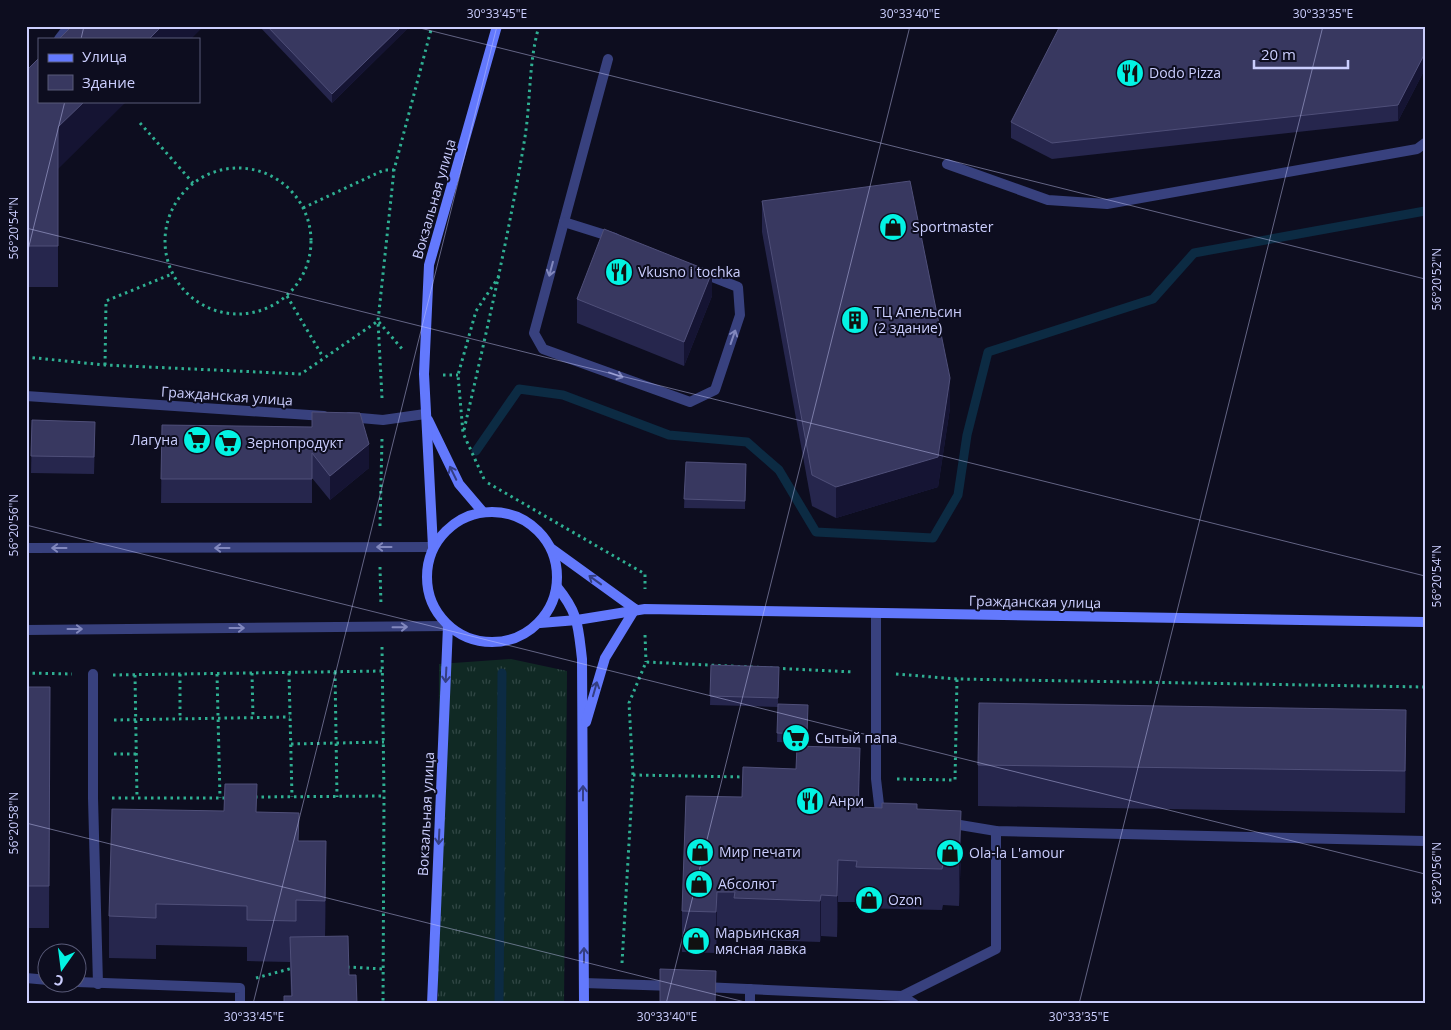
<svg xmlns="http://www.w3.org/2000/svg" width="1451" height="1030" viewBox="0 0 1451 1030" font-family="'Open Sans',sans-serif">
  <defs>
    <pattern id="grass-tufts" width="24" height="20" patternUnits="userSpaceOnUse" patternTransform="scale(1.25)"><rect width="24" height="20" fill="#102924"/><path d="M3 7l-1-3M5 7V3M7 7l1-3M15 17l-1-3M17 17v-4M19 17l1-3" fill="none" stroke="#314745"/></pattern>
  </defs>
  <rect width="100%" height="100%" fill="#0d0d1f"/>
  <polygon fill="url(#grass-tufts)" points="511,659 567,671 564,1004 438,1004 439,664"/>
  <g fill="none" stroke-linecap="round" stroke-linejoin="round">
    <g stroke="#0c2b43" stroke-width="9">
      <polyline points="476,451 519,389 563,395 669,435 747,442 779,470 816,532 933,538 958,495 967,435 988,352 1153,299 1194,253 1425,211"/>
      <polyline points="499,1004 502,673"/>
    </g>
    <g stroke="#2faf92" stroke-width="3" stroke-dasharray="2.5 4" stroke-linecap="butt">
      <polyline points="140,123 193,183"/>
      <circle cx="238" cy="241" r="73"/>
      <polyline points="303,208 384,170 394,170"/>
      <polyline points="287,296 323,357"/>
      <polyline points="26,357 105,365 301,374 378,321 403,350"/>
      <polyline points="105,365 106,301 172,274"/>
      <polyline points="443,375 458,375"/>
      <polyline points="382,398 378,321 394,170 432,26"/>
      <path d="M464 430C486 334 508 239 524 143 531 104 528 64 539 26"/>
      <polyline points="484,479 463,433 458,375 476,311 500,275"/>
      <polyline points="488,483 645,574 645,589"/>
      <polyline points="380,526 382,439"/>
      <polyline points="380,567 381,606"/>
      <polyline points="645,635 646,662"/>
      <polyline points="382,647 384,796 383,1004"/>
      <polyline points="335,672 337,797"/>
      <polyline points="26,673 72,674"/>
      <polyline points="252,673 253,718"/>
      <polyline points="289,673 292,797"/>
      <polyline points="180,674 180,719"/>
      <polyline points="217,674 220,798"/>
      <polyline points="896,674 957,679 1425,687"/>
      <polyline points="113,675 383,671"/>
      <polyline points="135,675 137,798"/>
      <polyline points="114,720 290,717"/>
      <polyline points="291,744 384,742"/>
      <polyline points="114,754 136,754"/>
      <polyline points="633,775 745,777"/>
      <polyline points="897,779 955,780 957,679"/>
      <polyline points="255,797 384,796"/>
      <polyline points="112,798 229,798"/>
      <polyline points="622,963 633,775 629,703 646,662 854,672"/>
      <polyline points="347,967 384,969"/>
      <polyline points="256,978 293,968"/>
    </g>
    <g stroke="#38417e" stroke-width="10">
      <polyline points="59,39 69,26"/>
      <polyline points="608,59 534,333 543,349 690,402 715,390 740,315 738,287 700,272"/>
      <polyline points="947,164 1048,200 1107,204 1417,149 1425,143"/>
      <polyline points="564,222 615,238"/>
      <polyline points="876,613 876,779 880,813 890,814"/>
      <polyline points="93,674 93,798 98,984"/>
      <polyline points="948,823 996,831 1425,841"/>
      <polyline points="26,978 48,980"/>
      <polyline points="77,982 240,988 240,1004"/>
      <polyline points="584,983 673,986"/>
      <polyline points="703,987 902,996 996,949 996,831"/>
      <polyline points="902,996 914,1004"/>
      <polyline points="750,1004 750,989"/>
    </g>
    <g stroke="#38417e" stroke-width="10">
      <polyline points="26,396 324,416"/>
      <polyline points="349,417 383,420 425,414"/>
      <polyline points="26,548 433,547"/>
      <polyline points="26,630 448,626"/>
    </g>
    <g stroke="#6379fd" stroke-width="10">
      <polyline points="428,420 459,484 482,511"/>
      <circle cx="492" cy="577" r="65"/>
      <polyline points="433,547 424,374 429,265 497,26"/>
      <polyline points="552,549 635,609"/>
      <path d="M557 587C579 614 578 626 582 659L584 1004"/>
      <polyline points="540,623 577,620 645,609 1425,622"/>
      <polyline points="586,722 605,658 635,609"/>
      <polyline points="432,1004 448,626"/>
    </g>
  </g>
  <g fill="#26264d">
    <polygon points="259,26 410,26 332,103"/>
    <polygon points="1425,26 1425,69 1398,121 1052,159 1011,138 1011,122"/>
    <polygon points="26,71 58,169 58,287 26,287"/>
    <polygon points="762,201 950,408 938,487 836,518 812,506 762,232"/>
    <polygon points="712,296 684,366 577,323 577,299"/>
    <polygon points="32,420 95,438 94,474 31,473"/>
    <polygon points="162,425 312,427 369,468 330,500 312,478 312,503 161,503"/>
    <polygon points="686,462 746,464 745,509 684,508"/>
    <polygon points="711,665 779,667 778,704 808,713 807,743 777,742 778,707 710,705"/>
    <polygon points="26,687 50,687 49,928 26,928"/>
    <polygon points="1406,751 1405,813 978,806 978,765"/>
    <polygon points="860,789 859,808 917,809 961,852 959,906 943,905 942,910 856,908 856,902 838,902 837,937 821,936 820,942 734,939 734,934 717,933 716,953 682,952 682,911 742,797"/>
    <polygon points="257,812 299,841 326,883 325,936 349,975 291,996 290,962 247,961 247,947 156,945 156,959 109,958 109,916"/>
  </g>
  <g fill="#151433">
    <polygon points="162,26 204,26 191,39 149,39"/>
    <polygon points="402,26 410,26 332,103 332,94"/>
    <polygon points="1425,53 1425,69 1398,121 1398,105"/>
    <polygon points="85,101 127,101 58,169 58,287 58,127"/>
    <polygon points="712,272 712,296 684,366 684,342"/>
    <polygon points="950,378 950,408 938,487 836,518 836,487"/>
    <polygon points="369,444 369,468 330,500 330,476"/>
    <polygon points="1406,710 1406,751 1405,813 1405,771"/>
    <polygon points="860,748 860,789 858,849 858,807"/>
    <polygon points="961,811 961,852 959,906 959,864"/>
    <polygon points="326,841 326,883 325,942 325,901"/>
    <polygon points="838,860 838,902 837,937 837,896"/>
    <polygon points="717,892 717,933 716,953 716,912"/>
    <polygon points="821,895 821,936 820,942 820,901"/>
  </g>
  <g fill="#383860" stroke="#4f4f79">
    <polygon points="72,26 162,26 149,39 59,39"/>
    <polygon points="267,26 402,26 332,94"/>
    <polygon points="1060,26 1425,26 1425,53 1398,105 1052,143 1011,122"/>
    <polygon points="39,58 39,101 85,101 58,127 58,246 26,246 26,71"/>
    <polygon points="910,181 950,378 938,457 836,487 812,475 762,201"/>
    <polygon points="604,229 712,272 684,342 577,299"/>
    <polygon points="312,412 360,413 369,444 330,476 312,453 312,479 161,479 162,425 312,427"/>
    <polygon points="32,420 95,422 94,457 31,456"/>
    <polygon points="686,462 746,464 745,501 684,499"/>
    <polygon points="711,665 779,667 778,698 710,696"/>
    <polygon points="26,687 50,687 49,886 26,886"/>
    <polygon points="979,703 1406,710 1405,771 978,765"/>
    <polygon points="778,704 808,705 807,734 777,733"/>
    <polygon points="797,746 860,748 858,807 882,808 882,803 917,804 917,809 961,811 959,864 943,864 942,869 856,867 857,861 838,860 837,896 821,895 820,901 734,898 735,892 717,892 716,912 682,911 686,796 742,797 743,767 796,769"/>
    <polygon points="225,784 257,784 256,812 299,813 298,841 326,841 325,901 296,900 296,921 247,920 247,906 156,904 156,918 109,916 112,809 224,811"/>
    <polygon points="348,936 349,975 356,975 357,1004 284,1004 284,996 292,996 290,937"/>
    <polygon points="660,969 716,971 715,1004 660,1004"/>
  </g>
  <defs><path id="oneway-shaft" d="M-6 0H5M1.5-3L5.5 0L1.5 3" fill="none" stroke-width="1.6" stroke-linecap="round" stroke-linejoin="round" transform="scale(1.25)"/></defs>
  <g stroke="#8288be">
    <use href="#oneway-shaft" transform="translate(551 269) rotate(105)"/>
    <use href="#oneway-shaft" transform="translate(733 337) rotate(-71)"/>
    <use href="#oneway-shaft" transform="translate(616 375) rotate(20)"/>
    <use href="#oneway-shaft" transform="translate(384 547) rotate(180)"/>
    <use href="#oneway-shaft" transform="translate(59 548) rotate(180)"/>
    <use href="#oneway-shaft" transform="translate(222 548) rotate(180)"/>
    <use href="#oneway-shaft" transform="translate(400 627) rotate(-1)"/>
    <use href="#oneway-shaft" transform="translate(237 628)"/>
    <use href="#oneway-shaft" transform="translate(75 629)"/>
  </g>
  <g stroke="#343e83">
    <use href="#oneway-shaft" transform="translate(453 473) rotate(-116)"/>
    <use href="#oneway-shaft" transform="translate(595 580) rotate(-144)"/>
    <use href="#oneway-shaft" transform="translate(446 675) rotate(93)"/>
    <use href="#oneway-shaft" transform="translate(595 689) rotate(-74)"/>
    <use href="#oneway-shaft" transform="translate(583 793) rotate(-90)"/>
    <use href="#oneway-shaft" transform="translate(439 837) rotate(93)"/>
    <use href="#oneway-shaft" transform="translate(584 955) rotate(-90)"/>
  </g>
  <path fill="none" stroke="#cbcefe" stroke-width="1" stroke-opacity="0.45" d="M412 26 1425 279M81 39 84 26M26 228 1425 576M26 258 65 101M26 525 1425 874M26 823 753 1004M253 1004 497 26M666 1004 910 26M1079 1004 1323 26"/>
  <defs>
    <g id="restaurant-disc" transform="scale(1.4375)"><circle r="9.5" fill="#03f3e3" stroke="#0d0d1f"/><path d="M-5-6h1v4h1v-4h1v4h1v-4h1v5L-1.5 .5V6h-2V.5L-5-1ZM5-6V6H3V1.5H1.5Q1.5-4 5-6Z" fill="#111"/></g>
    <g id="shop-disc" transform="scale(1.4375)"><circle r="9.5" fill="#03f3e3" stroke="#0d0d1f"/><path d="M-5-2.5h2.3a2.7 3.5 0 0 1 5.4 0H5L5.5 6h-11ZM-1.5-2.5h3a1.5 2.3 0 0 0-3 0Z" fill="#111"/></g>
    <g id="building-disc" transform="scale(1.4375)"><circle r="9.5" fill="#03f3e3" stroke="#0d0d1f"/><path d="M-4-6H4V6H1V3H-1V6H-4ZM-2.5-4.3h1.7v1.8h-1.7ZM.8-4.3h1.7v1.8H.8ZM-2.5-1h1.7V.8h-1.7ZM.8-1h1.7V.8H.8Z" fill="#111"/></g>
    <g id="supermarket-disc" transform="scale(1.4375)"><circle r="9.5" fill="#03f3e3" stroke="#0d0d1f"/><path d="M-6-5.5h2.5l.6 2H6L4.5 2H-2.5L-4.4-4H-6ZM-1.5 3.2a1.3 1.3 0 1 0 .1 0ZM3 3.2a1.3 1.3 0 1 0 .1 0Z" fill="#111"/></g>
  </defs>
  <g fill-rule="evenodd">
    <use href="#restaurant-disc" x="1130" y="73"/>
    <use href="#shop-disc" x="893" y="227"/>
    <use href="#restaurant-disc" x="619" y="272"/>
    <use href="#building-disc" x="855" y="320"/>
    <use href="#supermarket-disc" x="197" y="440"/>
    <use href="#supermarket-disc" x="228" y="443"/>
    <use href="#supermarket-disc" x="796" y="738"/>
    <use href="#restaurant-disc" x="810" y="801"/>
    <use href="#shop-disc" x="700" y="852"/>
    <use href="#shop-disc" x="950" y="853"/>
    <use href="#shop-disc" x="699" y="884"/>
    <use href="#shop-disc" x="869" y="900"/>
    <use href="#shop-disc" x="696" y="941"/>
  </g>
  <g text-anchor="middle" stroke-width="4" stroke-linejoin="round" paint-order="stroke">
    <g font-size="14" fill="#cbcefe" stroke="#0d0d1f" text-anchor="start">
      <text x="1149" y="78">Dodo Pizza</text>
      <text x="912" y="232">Sportmaster</text>
      <text x="638" y="277">Vkusno i tochka</text>
      <text x="874" y="317">ТЦ Апельсин<tspan x="874" dy="16">(2 здание)</tspan></text>
      <text x="178" y="445" text-anchor="end">Лагуна</text>
      <text x="247" y="448">Зернопродукт</text>
      <text x="815" y="743">Сытый папа</text>
      <text x="829" y="806">Анри</text>
      <text x="719" y="857">Мир печати</text>
      <text x="969" y="858">Ola-la L'amour</text>
      <text x="718" y="889">Абсолют</text>
      <text x="888" y="905">Ozon</text>
      <text x="715" y="938">Марьинская<tspan x="715" dy="16">мясная лавка</tspan></text>
    </g>
    <g font-size="14" fill="#cbcefe" stroke="#0d0d1f">
      <text transform="translate(434 199) rotate(-74)" y="5">Вокзальная улица</text>
      <text transform="translate(227 396) rotate(4)" y="5">Гражданская улица</text>
      <text transform="translate(1035 602) rotate(1)" y="5">Гражданская улица</text>
      <text transform="translate(426 814) rotate(-87)" y="5">Вокзальная улица</text>
    </g>
  </g>
  <rect width="1451" height="1030" fill="none" stroke="#0d0d1f" stroke-width="55"/>
  <rect x="38" y="38" width="162" height="65" fill="#0d0d1f" stroke="#595a78"/>
  <rect x="48" y="54" width="25" height="8" fill="#6379fd" stroke="#595a78"/>
  <text x="82" y="62" font-size="15" fill="#cbcefe">Улица</text>
  <rect x="48" y="75" width="25" height="15" fill="#383860" stroke="#595a78"/>
  <text x="82" y="88" font-size="15" fill="#cbcefe">Здание</text>
  <g transform="translate(62 968) rotate(194)"><circle r="24" fill="#0d0d1f" stroke="#595a78"/>
  <path d="M0-4L9 19L0 12L-9 19Z" fill="#03f3e3"/>
  <text y="-8" font-size="14" font-weight="bold" text-anchor="middle" fill="#cbcefe">С</text>
  </g>
  <path d="M1254 60v8h94v-8" fill="none" stroke="#cbcefe" stroke-width="2.5"/>
  <text x="1261" y="60" font-size="15" fill="#cbcefe" stroke="#0d0d1f" stroke-width="4" paint-order="stroke">20 m</text>
  <rect x="28" y="28" width="1396" height="974" fill="none" stroke="#cbcefe" stroke-width="2"/>
  <g font-size="12" text-anchor="middle" fill="#cbcefe">
    <text x="497" y="18">30°33'45"E</text>
    <text x="910" y="18">30°33'40"E</text>
    <text x="1323" y="18">30°33'35"E</text>
    <text transform="translate(14 228) rotate(-90)" y="4">56°20'54"N</text>
    <text transform="translate(1437 279) rotate(-90)" y="4">56°20'52"N</text>
    <text transform="translate(14 525) rotate(-90)" y="4">56°20'56"N</text>
    <text transform="translate(1437 576) rotate(-90)" y="4">56°20'54"N</text>
    <text transform="translate(14 823) rotate(-90)" y="4">56°20'58"N</text>
    <text transform="translate(1437 873) rotate(-90)" y="4">56°20'56"N</text>
    <text x="254" y="1021">30°33'45"E</text>
    <text x="667" y="1021">30°33'40"E</text>
    <text x="1079" y="1021">30°33'35"E</text>
  </g>
</svg>
